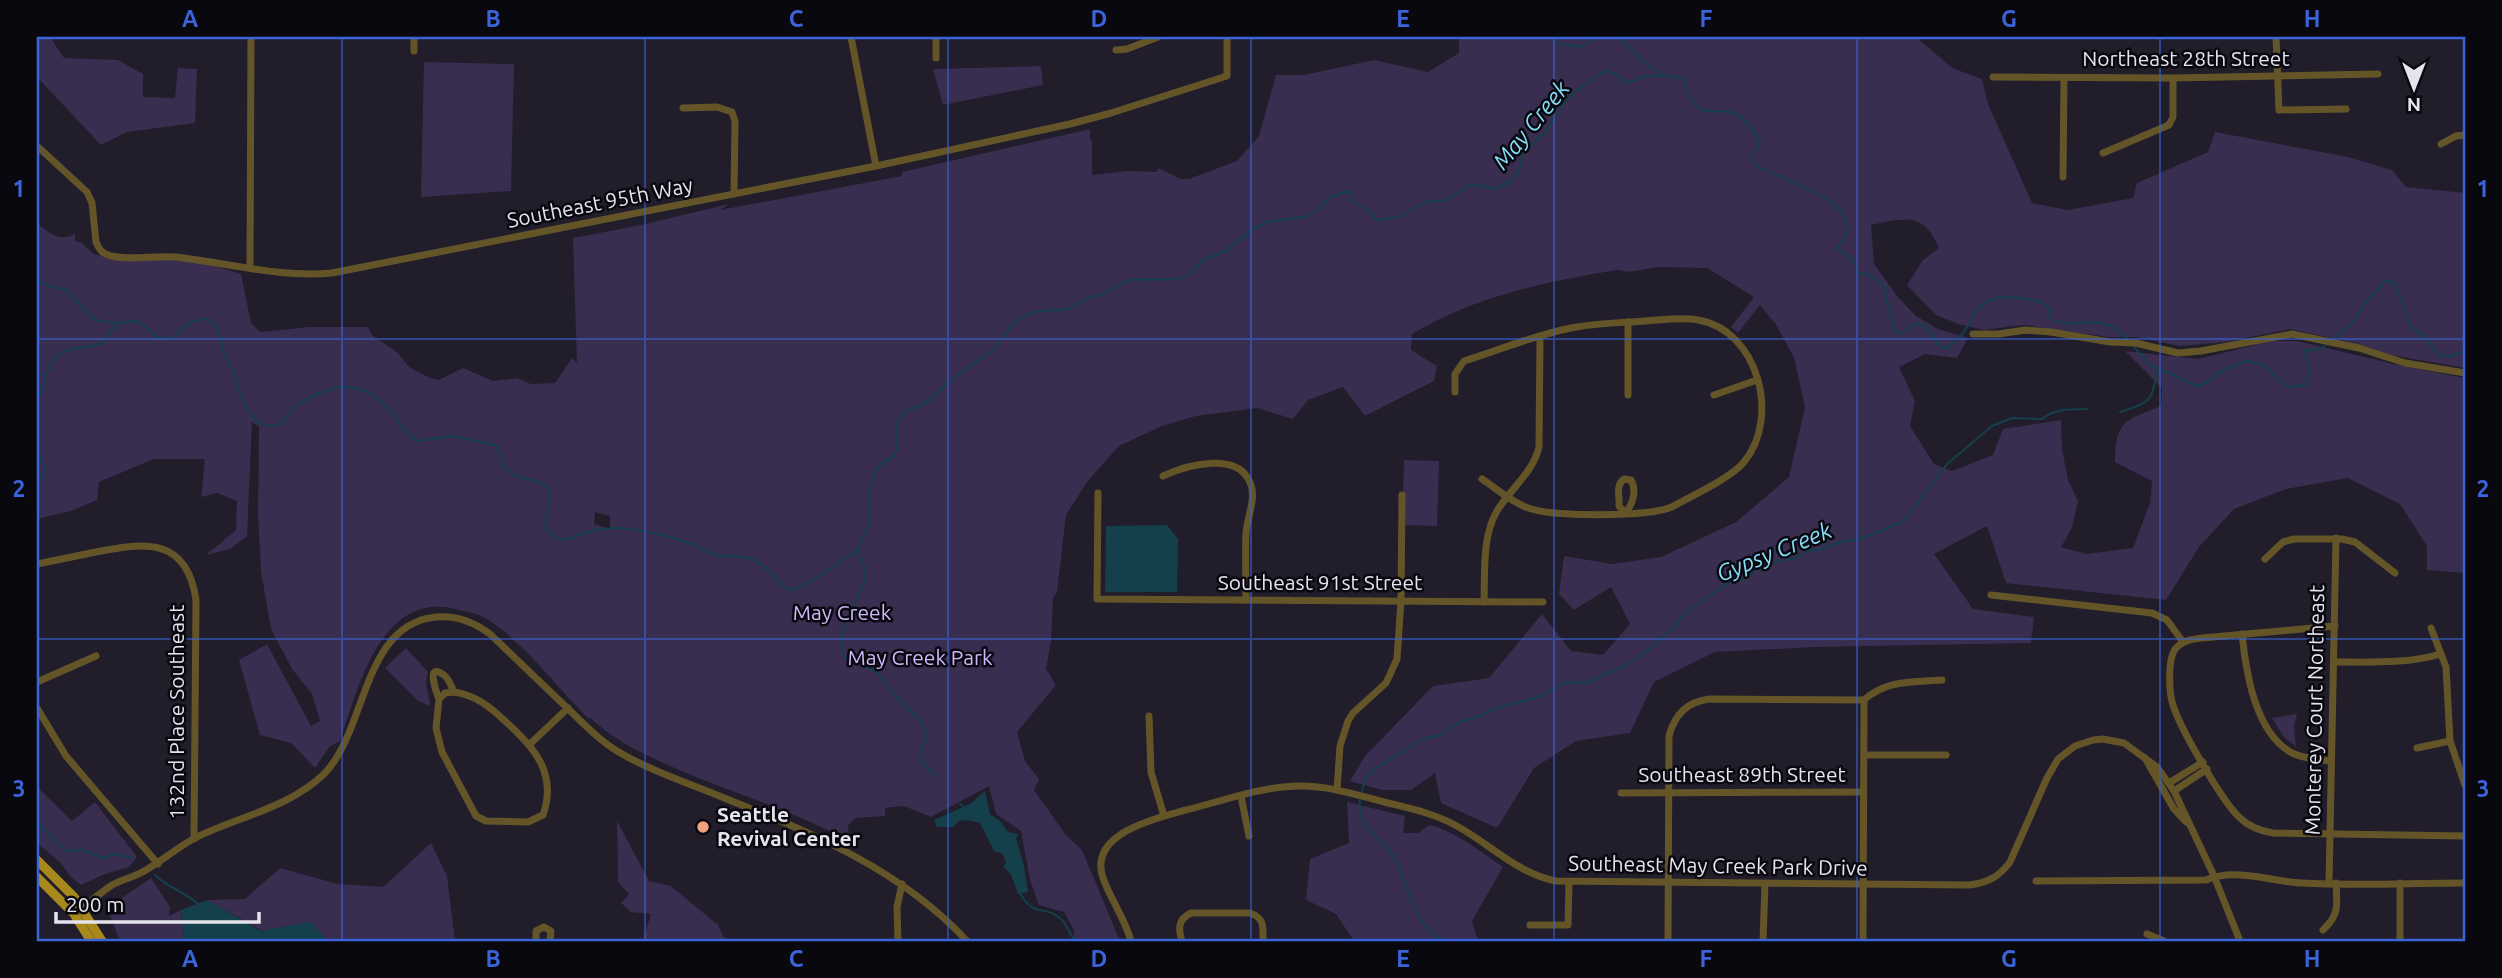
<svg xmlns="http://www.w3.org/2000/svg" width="2502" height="978" viewBox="0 0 2502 978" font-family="Ubuntu,sans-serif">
  <rect width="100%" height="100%" fill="#211d2b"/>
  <g fill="#392d50" fill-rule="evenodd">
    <polygon points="37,37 50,37 64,58 118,60 143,74 143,97 175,98 178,68 197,69 195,123 127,132 101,145 37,77"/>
    <path d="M1459 37H1916L1952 68 1982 79 1988 104 2032 203 2068 210 2133 198 2137 183 2208 152 2215 132 2348 157 2392 170 2406 187 2465 193V368L2391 355 2354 343 2290 329 2226 342 2179 346 2136 337H2109L2023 325 1984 330 1958 324 1936 315 1907 285 1923 260 1939 248C1923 211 1905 218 1871 225L1874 264 1897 296 1916 316 1938 329 1968 338 1957 358 1925 354 1899 367 1915 401 1910 426 1934 464 1952 471 1993 455 2003 429 2061 420 2062 449 2068 480 2078 501 2072 528 2061 547 2086 554 2133 548 2150 503 2152 481 2115 462C2115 420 2126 420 2161 406L2162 388 2125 351 2198 359 2272 341H2297L2402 366 2465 378V573L2427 570V546L2400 504 2348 478 2286 489 2234 509 2199 547 2166 600 2006 583 1987 526 1934 554 1973 609 2034 617 2031 643 1816 647 1715 652 1654 682 1630 733 1576 741 1534 768 1497 828 1441 803 1435 773 1411 790H1382L1350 781 1365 756 1433 686 1489 678 1542 614 1571 651 1603 655 1630 624 1611 587 1574 610 1559 594 1564 556 1612 564 1661 557 1736 522 1789 477 1805 407 1794 358 1777 326 1760 305 1738 333 1731 327 1754 297 1707 268 1658 267 1629 272 1618 270C1547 281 1473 297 1412 334L1411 350 1437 366 1434 381 1365 416 1343 387 1308 400 1293 419 1257 408 1196 416 1162 426 1119 446 1087 482 1066 515 1057 592 1053 598 1051 641 1046 669 1056 685 1017 732 1025 761 1039 779 1034 790 1066 835 1082 850 1120 941H1074V930L1064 912 1039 905 1030 880 1021 831 996 814 989 786 931 817 904 806 885 808V816L855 818 848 825 849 841C797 813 740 795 686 773 650 757 618 744 589 717V719C557 688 522 640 485 618 477 613 467 612 459 610 382 587 358 688 340 741L330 746 315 768 291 743 260 735 239 660 267 644 311 726 320 721 312 694 292 669 271 629 261 571 258 515 259 427 252 422 247 536 230 549 206 555 236 530 237 501 217 493 201 497 205 459H154L99 482 97 500 71 511 37 519V195L38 224C50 234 60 242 75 234V241L82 243 95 255 182 256 241 274 251 323 260 332 309 327H368L372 335 398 353 409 367 430 378 439 380 463 368 493 381 517 378 531 384 555 383 572 358 577 363 573 238 641 225 729 204 720 210 902 176V172L1090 129V140H1092V175L1128 171 1157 172 1158 168 1181 179H1189L1237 161 1259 136 1276 75H1304L1374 60 1428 72 1459 53ZM595 512 610 516V529L594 524Z"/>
    <polygon points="424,62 514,64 511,191 421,197"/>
    <polygon points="1041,66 1043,85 943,105 933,69"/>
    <polygon points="1404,460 1439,461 1437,526 1402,525"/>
    <path d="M406 648 428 672C423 683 430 695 430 706L418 701 385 668Z"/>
    <polygon points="2297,714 2294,726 2296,747 2283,736 2272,718"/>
    <polygon points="37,787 72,821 95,802 137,857 129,867 105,874 81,885 71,877 60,862 37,843"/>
    <path d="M1347 802 1405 816 1403 833H1418L1429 825C1456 831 1481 852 1503 867L1472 921 1478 941H1354L1336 914 1306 900 1310 859 1349 843Z"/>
    <polygon points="617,821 649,881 671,886 718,925 724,938 732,941 643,940 651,914 631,912 621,903 629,894 618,882"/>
    <polygon points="431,843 447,876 455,941 328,941 311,922 262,931 207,900 245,899 280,868 338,884 383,887"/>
    <polygon points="151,878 170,907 169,916 181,910 184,941 120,941 107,908"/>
  </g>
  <g fill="#14404b">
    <polygon points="1167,525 1178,539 1177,592 1105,592 1106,526"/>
    <polygon points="985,791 990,814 999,820 1008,832 1018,834 1016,838 1024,866 1028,892 1018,894 1011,874 1003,867 1006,863 1003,854 994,851 980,823 967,820 958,821 954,827 937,827 934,820 970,804"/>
    <polygon points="207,900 261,931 311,922 328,941 184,941 181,910"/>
  </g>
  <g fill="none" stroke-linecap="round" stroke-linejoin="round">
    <g stroke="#14404b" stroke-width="2">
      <polyline points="1551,37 1559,44 1581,47 1598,37"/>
      <polyline points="1619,37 1646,64 1660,72 1663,77"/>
      <path d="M37 280 49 286 66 290 91 317 99 321 117 323 133 321 141 323 157 337 171 339C180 333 186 322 197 320 221 314 218 338 224 352 227 360 233 368 235 377 241 399 252 434 281 424 286 419 289 411 295 407 318 390 349 378 376 397 390 407 399 426 412 438L419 441 453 436 495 445C503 454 500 465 511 473 523 482 538 477 548 488 551 503 545 517 547 531 565 547 572 535 592 531 600 529 610 528 618 528 643 529 669 536 692 544 700 547 708 553 717 555 732 558 744 554 758 562 771 569 776 583 790 590L802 587 858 550 870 522 869 496 874 472 884 461 893 457 896 451V427L900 417 907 411 930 400 947 383 994 349 1012 325 1022 317 1039 311 1069 309 1088 298 1104 293 1128 280 1180 279 1190 273 1202 261 1227 250 1253 229 1267 222 1306 217 1319 209 1330 197 1350 191 1352 201 1369 211 1376 220 1399 217 1426 202 1447 200 1468 186 1478 185 1496 189 1511 181 1516 175 1520 167 1521 156 1546 131 1568 97 1604 71 1616 74 1625 83C1633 83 1635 79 1642 77 1650 75 1677 75 1684 79 1688 87 1689 99 1695 105 1706 116 1721 108 1734 113 1744 116 1755 133 1760 142L1751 158 1757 166C1779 179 1851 197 1847 230 1846 237 1839 242 1838 249L1854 261 1858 273 1869 275 1883 284 1895 332 1901 334 1917 323 1922 324 1941 347 1947 348C1981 328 1961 293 2019 298 2030 299 2042 300 2050 309L2049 318C2077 334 2097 307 2127 339"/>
      <polyline points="2333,340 2354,321 2364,304 2386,280 2394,283 2411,326 2426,338 2438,355 2450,356 2465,351"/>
      <polyline points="2133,346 2150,365 2197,386 2206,383 2218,373 2235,365 2248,361 2266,366 2278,380 2289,387 2307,384 2309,367 2305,351 2320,349 2326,345"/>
      <path d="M37 400C45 389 44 380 48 369 57 345 82 350 102 343L116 324"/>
      <path d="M2120 412C2155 401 2149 401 2159 369"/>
      <polyline points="37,449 45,469 42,477 37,480"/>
      <polyline points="858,550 865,570 865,580 845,623 842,637 843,653 848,660 876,671 894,694 922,723 926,734 920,759 934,775"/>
      <path d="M1362 792 1365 779 1376 768 1423 739 1440 735 1462 721 1474 718 1494 709 1541 696 1564 682 1586 683 1626 665 1642 655 1671 630 1687 611 1727 584 1745 579 1757 569H1764L1778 561 1795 558 1807 551 1823 549 1840 542 1863 538 1904 521 1947 464 1992 426 2012 418 2042 419C2055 408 2070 410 2087 409"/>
      <path d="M1360 800C1355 829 1388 841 1398 864 1411 894 1412 923 1445 941"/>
      <polyline points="960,804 966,808"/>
      <polyline points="37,821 54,840 67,851 83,850 102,858 116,854 133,858"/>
      <path d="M155 875C168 888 186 892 199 905"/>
      <path d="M1019 892C1035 919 1042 904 1060 918 1066 923 1070 934 1075 941"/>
    </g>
    <g stroke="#645529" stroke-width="7">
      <polyline points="851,37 876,166"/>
      <polyline points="936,37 936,58"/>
      <polyline points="2276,37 2279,110 2346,109"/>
      <polyline points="1116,50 1127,49 1158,37"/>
      <polyline points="414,51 414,37"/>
      <polyline points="1993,77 2173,78 2378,74"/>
      <polyline points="683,108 717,107 732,112 735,121 734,194"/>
      <polyline points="2441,144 2456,136 2465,135"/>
      <path d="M37 146 87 192 92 203 96 242C99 249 102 254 111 256 131 261 155 255 176 257 228 263 280 278 332 273L876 166 1070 124 1111 113 1227 76V37"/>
      <polyline points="2103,153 2169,125 2173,117 2173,78"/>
      <polyline points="2063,177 2064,78"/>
      <polyline points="250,268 251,37"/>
      <polyline points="1628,322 1628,395"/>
      <polyline points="1973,334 1999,334 2025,330 2051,332 2110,342 2136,343 2178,353 2201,351 2292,334 2359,348 2405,363 2465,373"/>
      <path d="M1455 392V374L1464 361C1499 350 1535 335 1571 328 1595 323 1620 323 1645 321 1662 320 1681 317 1698 320 1758 330 1781 417 1744 462 1731 478 1691 496 1672 507 1648 517 1553 517 1528 508 1511 502 1497 489 1482 479"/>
      <polyline points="1714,395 1757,380"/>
      <path d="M1163 476C1187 465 1240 450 1251 485 1256 499 1247 518 1246 533 1245 555 1246 578 1246 600"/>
      <path d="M1624 479 1631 480C1637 490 1633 505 1625 513L1619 506C1620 495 1615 486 1624 479Z"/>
      <polyline points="1098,493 1097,599 1543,602"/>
      <polyline points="2265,559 2283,542 2294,539 2342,539 2355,542 2395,573"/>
      <path d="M37 564C56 560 76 556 96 552 145 542 187 537 196 600L194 839"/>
      <polyline points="1991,595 2152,613 2167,620 2183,642"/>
      <path d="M1484 602C1485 573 1482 536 1497 511 1510 489 1533 473 1539 447L1540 337"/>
      <path d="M2335 626 2202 638C2194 639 2184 640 2177 647 2167 656 2169 693 2173 705 2180 728 2222 801 2239 817 2249 827 2260 831 2273 833L2465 836"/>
      <polyline points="2431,628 2446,667 2450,741 2465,785"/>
      <path d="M2242 634C2246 672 2255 733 2292 753 2304 759 2318 759 2330 761"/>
      <path d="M2334 662C2371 662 2406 664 2441 654"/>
      <polyline points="37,682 96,656"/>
      <path d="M454 692C475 695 489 706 505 721 533 746 558 773 543 815L528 822 486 821 476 816 442 752 436 728 439 699 445 693Z"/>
      <path d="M439 699C437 694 424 659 445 676 449 679 452 688 454 692"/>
      <path d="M1864 700C1886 680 1913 682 1942 680"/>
      <polyline points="37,708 66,756 158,864"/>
      <polyline points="1149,716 1151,772 1164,816"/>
      <polyline points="530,744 568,708"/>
      <polyline points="2417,748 2450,741"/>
      <polyline points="1864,755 1946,755"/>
      <polyline points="2145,758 2174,809 2186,822"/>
      <polyline points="2169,783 2203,762"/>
      <polyline points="1337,790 1340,746 1348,721 1353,713 1386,683 1397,659 1401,601 1402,495"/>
      <polyline points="2174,791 2207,769"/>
      <polyline points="1621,793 1864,792"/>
      <polyline points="1241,796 1249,836"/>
      <path d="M2036 881 2206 880C2235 867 2272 882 2302 883 2356 886 2411 883 2465 883"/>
      <polyline points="2329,883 2336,538"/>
      <polyline points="2400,883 2400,941"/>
      <path d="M78 911C89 903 100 893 112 885 123 879 135 877 146 870 163 860 178 847 195 838 237 817 289 808 324 774 367 731 362 624 436 617 456 615 474 622 490 634 514 657 539 681 563 704 583 723 600 742 624 755 652 771 682 781 712 793 804 830 898 866 967 941"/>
      <polyline points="1530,925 1568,925 1569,882"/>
      <path d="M2323 930C2340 914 2337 905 2336 883"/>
      <polyline points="2147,934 2164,941"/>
      <polyline points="536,941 536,931 544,927 551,931 550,941"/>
      <polyline points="898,941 897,907 902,884"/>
      <path d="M1131 941C1125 919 1111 900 1103 878 1088 835 1152 819 1182 811 1220 802 1261 786 1301 786 1330 786 1357 795 1384 802 1408 808 1433 813 1455 825 1489 843 1518 874 1556 881L1969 885C1987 883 1999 877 2010 862L2047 778 2058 759 2075 746 2093 740 2103 739 2124 743 2157 767 2174 791 2214 876 2240 941"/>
      <path d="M1182 941C1178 929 1178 919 1191 913H1250C1265 918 1263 928 1263 941"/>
      <path d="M1668 941 1669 736C1675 714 1687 702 1709 699L1864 700"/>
      <polyline points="1763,941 1765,884"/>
      <polyline points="1863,941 1864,700"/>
    </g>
    <g stroke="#a9891c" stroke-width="9">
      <polyline points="37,860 74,897 102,941"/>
      <polyline points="37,877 74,914 91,941"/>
    </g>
  </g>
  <path fill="none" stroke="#3b64db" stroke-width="2" stroke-opacity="0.55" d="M342 37V941M645 37V941M948 37V941M1251 37V941M1554 37V941M1857 37V941M2160 37V941M37 339H2465M37 639H2465"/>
  <circle fill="#f2a17e" stroke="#0a080f" stroke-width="2.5" cx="703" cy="827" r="7"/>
  <g text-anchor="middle" stroke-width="5" stroke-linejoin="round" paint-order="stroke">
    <g font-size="21" fill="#e5e3ed" stroke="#0a080f">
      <text x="2186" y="66">Northeast 28th Street</text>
      <text transform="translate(600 203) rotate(-11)" y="7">Southeast 95th Way</text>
      <text x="1320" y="590">Southeast 91st Street</text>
      <text transform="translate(2315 710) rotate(-89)" y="7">Monterey Court Northeast</text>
      <text transform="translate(177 712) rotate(-90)" y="7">132nd Place Southeast</text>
      <text x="1742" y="782">Southeast 89th Street</text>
      <text transform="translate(1718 866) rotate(1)" y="7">Southeast May Creek Park Drive</text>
    </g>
    <g font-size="21" fill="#ccb9fa" stroke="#0a080f">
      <text x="842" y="620">May Creek</text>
      <text x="920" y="665">May Creek Park</text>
    </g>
    <g font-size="21" font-weight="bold" fill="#e5e3ed" stroke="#0a080f" text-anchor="start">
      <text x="717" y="822">Seattle<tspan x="717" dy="24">Revival Center</tspan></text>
    </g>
    <g font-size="23" font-style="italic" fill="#86dff8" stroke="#0a080f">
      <text transform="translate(1531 125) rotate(-51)" y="8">May Creek</text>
      <text transform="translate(1774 552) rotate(-22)" y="8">Gypsy Creek</text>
    </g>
  </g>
  <rect width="2502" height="978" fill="none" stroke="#0a080f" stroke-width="77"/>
  <g transform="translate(2414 88) rotate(180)" stroke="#0a080f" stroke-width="5" paint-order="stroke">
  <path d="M0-5L12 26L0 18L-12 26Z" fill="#e5e3ed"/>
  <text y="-10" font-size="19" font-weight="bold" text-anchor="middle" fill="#e5e3ed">N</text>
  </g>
  <path d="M56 912v10h203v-10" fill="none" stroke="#e5e3ed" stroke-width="3.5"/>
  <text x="66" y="912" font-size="21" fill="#e5e3ed" stroke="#0a080f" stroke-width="5" paint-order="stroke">200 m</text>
  <rect x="38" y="38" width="2426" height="902" fill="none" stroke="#3b64db" stroke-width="2.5"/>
  <g font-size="23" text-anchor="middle" font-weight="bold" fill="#3b64db">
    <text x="190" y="27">A</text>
    <text x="493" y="27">B</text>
    <text x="796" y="27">C</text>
    <text x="1099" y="27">D</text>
    <text x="1403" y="27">E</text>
    <text x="1706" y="27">F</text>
    <text x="2009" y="27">G</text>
    <text x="2312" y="27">H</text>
    <text x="19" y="197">1</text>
    <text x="2483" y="197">1</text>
    <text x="19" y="497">2</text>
    <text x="2483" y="497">2</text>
    <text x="19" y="797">3</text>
    <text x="2483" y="797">3</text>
    <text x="190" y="967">A</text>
    <text x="493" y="967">B</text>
    <text x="796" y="967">C</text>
    <text x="1099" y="967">D</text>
    <text x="1403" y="967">E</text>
    <text x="1706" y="967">F</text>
    <text x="2009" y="967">G</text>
    <text x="2312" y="967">H</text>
  </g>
</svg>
